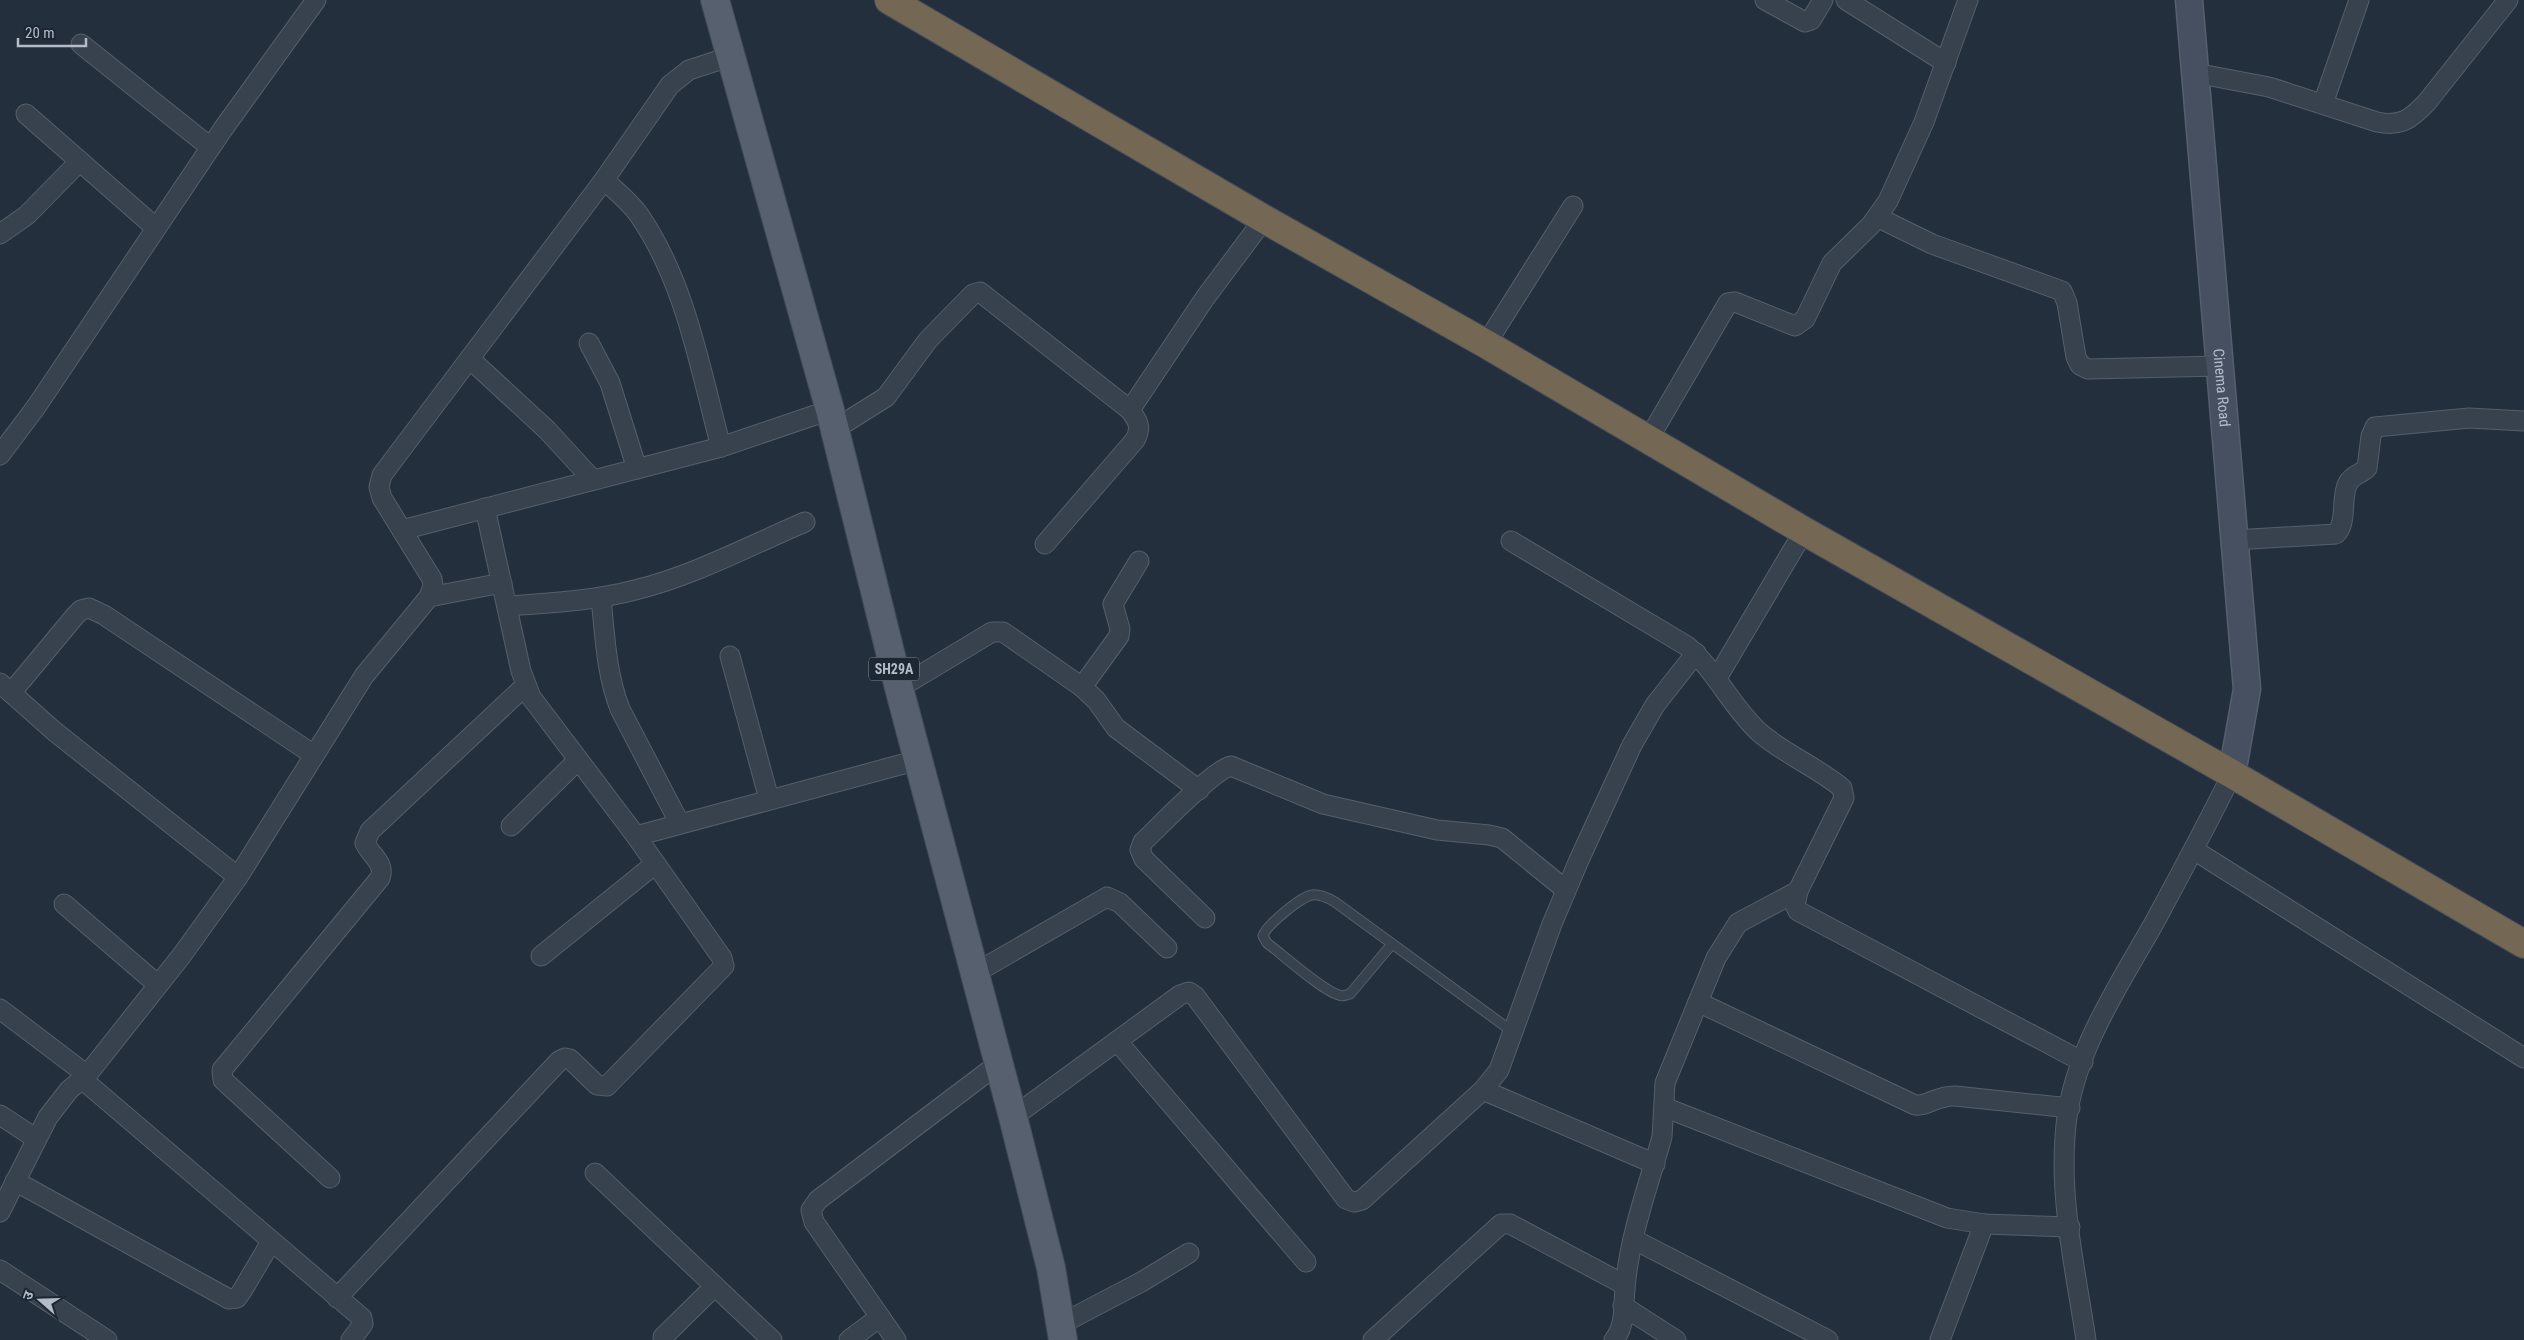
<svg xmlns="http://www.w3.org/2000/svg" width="2524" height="1340" viewBox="0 0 2524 1340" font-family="'Roboto Condensed','Noto Sans Devanagari',sans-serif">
  <rect width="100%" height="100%" fill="#242f3e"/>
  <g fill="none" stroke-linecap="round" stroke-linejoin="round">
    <g stroke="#565f6c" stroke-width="11">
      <path id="lane" d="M1392 944 1350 994C1346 995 1343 997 1339 995 1323 991 1283 955 1267 943L1263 936C1266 925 1301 897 1312 895 1320 894 1328 898 1335 902L1513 1032"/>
    </g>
    <g stroke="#565f6c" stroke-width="21">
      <g id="street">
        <polyline points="1765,0 1805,22 1811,20 1823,0"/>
        <polyline points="1846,0 1946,63"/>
        <polyline points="81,44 210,147"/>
        <path d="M2195 73 2269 87 2377 122C2401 127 2411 119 2427 102L2508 0"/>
        <polyline points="2323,104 2359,0"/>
        <polyline points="26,114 156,228"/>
        <path d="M604 180C616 191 630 202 639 215 686 283 700 369 721 447"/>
        <polyline points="1877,217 1932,244 2062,291 2067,303 2076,357 2080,365 2088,369 2220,366"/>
        <polyline points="0,234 27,215 80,161"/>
        <polyline points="589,343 610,383 637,469"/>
        <polyline points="1486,344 1573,206"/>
        <polyline points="470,359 547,430 593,480"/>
        <polyline points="1130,410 1205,298 1264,219"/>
        <path d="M835 429 886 397 928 340 973 294 980 292 1130 410C1138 421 1142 427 1135 440L1045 544"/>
        <polyline points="1648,440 1728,303 1735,302 1795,326 1805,319 1832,263 1871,225 1888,201 1924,122 1968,0"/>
        <polyline points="0,455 36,407 223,129 316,0"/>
        <polyline points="402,530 721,447 830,410"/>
        <path d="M2234 540 2336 534C2348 521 2340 498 2348 483 2352 475 2361 474 2367 468L2371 436 2375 427 2469 418 2524 421"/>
        <path d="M1511 541 1687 646C1716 671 1731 706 1759 732 1784 754 1817 767 1842 788L1844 798 1798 891 1795 905 1798 911 2083 1062"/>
        <polyline points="429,597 502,583"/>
        <path d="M601 598C605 636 606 673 620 709L680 824"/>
        <path d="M507 606C550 603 593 601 635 590 693 576 751 545 805 522"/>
        <polyline points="730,656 769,799"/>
        <polyline points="1717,678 1804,531"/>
        <polyline points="0,683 54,731 238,877"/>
        <polyline points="1082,687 1119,636 1120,629 1113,604 1139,561"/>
        <polyline points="899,688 992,632 1003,632 1082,687 1096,700 1116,728 1199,790"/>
        <polyline points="11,693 75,616 81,610 89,608 104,615 314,755"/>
        <polyline points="511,826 578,760"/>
        <polyline points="636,836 918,760"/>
        <polyline points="2194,850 2524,1058"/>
        <polyline points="64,904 158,985"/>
        <path d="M1205 918 1144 859 1140 850 1143 842C1160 826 1213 770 1231 766L1323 804 1437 830 1489 835 1502 838 1566 890"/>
        <polyline points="541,956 655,864"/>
        <polyline points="975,973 1107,897 1120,903 1167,948"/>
        <path d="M1698 1002 1915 1105C1926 1107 1938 1095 1955 1096L2070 1108"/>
        <polyline points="0,1009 87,1075"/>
        <polyline points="1117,1041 1306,1262"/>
        <polyline points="82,1079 362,1318 363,1324 351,1340"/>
        <polyline points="1483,1090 1655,1164"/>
        <polyline points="1664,1107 1947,1218 1984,1224 2070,1227"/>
        <polyline points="0,1115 35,1138"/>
        <polyline points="1013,1117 1180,995 1189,992 1195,996 1346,1199 1354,1202 1362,1200 1483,1090 1499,1070 1552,924 1579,860 1632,745 1655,705 1696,653"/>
        <polyline points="595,1173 772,1340"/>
        <path d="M330 1178 223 1080 222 1070 380 878C386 863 370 855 365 843L370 831 525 686"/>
        <polyline points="15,1181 229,1299 237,1298 242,1291 271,1242"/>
        <polyline points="0,1212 48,1117 69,1090 87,1075 182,955 238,877 364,676 429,597 433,586 432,579 382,498 379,487 382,475 604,180 670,85 689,70 732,56"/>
        <polyline points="1633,1239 1828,1340"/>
        <polyline points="0,1270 107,1340"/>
        <polyline points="337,1298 559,1061 565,1058 570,1059 597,1085 607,1086 724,966 722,958 636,836 531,697 521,671 485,508"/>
        <polyline points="1623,1306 1676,1340"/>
        <polyline points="1061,1324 1143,1281 1189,1253"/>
        <polyline points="663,1337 715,1286"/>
        <polyline points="849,1340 880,1317"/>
        <polyline points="896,1340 814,1222 811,1210 818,1200 998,1064"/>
        <polyline points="1373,1340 1501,1224 1510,1224 1625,1285"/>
        <path d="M1614 1340C1626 1325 1623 1307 1625 1289 1629 1237 1648 1187 1662 1137L1665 1083 1716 958 1738 923 1798 891"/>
        <polyline points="1940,1340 1984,1224"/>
        <path d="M2086 1340C2076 1273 2060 1204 2065 1137 2069 1059 2116 990 2153 925 2180 875 2207 825 2232 774"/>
      </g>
    </g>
    <g stroke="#565f6c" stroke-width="29">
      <g id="secondary">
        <path id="s1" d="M2189 0 2247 689 2232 774"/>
      </g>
    </g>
    <g stroke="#414a57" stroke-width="30">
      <polyline id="primary" points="715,0 830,410 899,688 1013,1117 1051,1268 1063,1340"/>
    </g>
    <g stroke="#434c59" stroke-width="30">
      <polyline id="highway" points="889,0 1264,219 1486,344 1804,531 2232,774 2524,944"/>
    </g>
    <use href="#lane" stroke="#38414e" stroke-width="9"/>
    <use href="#street" stroke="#38414e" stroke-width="19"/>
    <use href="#secondary" stroke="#465061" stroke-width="26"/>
    <use href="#primary" stroke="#56606e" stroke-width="28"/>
    <use href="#highway" stroke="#746855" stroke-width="28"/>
  </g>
  <g text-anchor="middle" stroke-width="5" stroke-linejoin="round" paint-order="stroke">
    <rect fill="#1d2633" stroke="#878f9c" stroke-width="1" x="869" y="657.5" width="50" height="23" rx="4"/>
    <g font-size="14" font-weight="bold" fill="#b4bcc9">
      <text x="894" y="674">SH29A</text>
    </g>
    <g font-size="15" fill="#b4bcc9" stroke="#1d2633">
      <text dy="5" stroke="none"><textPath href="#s1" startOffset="389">Cinema Road</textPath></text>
    </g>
  </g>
  <g transform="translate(40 1300) rotate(290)" stroke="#1d2633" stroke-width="4" paint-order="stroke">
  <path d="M0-4L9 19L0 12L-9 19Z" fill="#b4bcc9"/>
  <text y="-8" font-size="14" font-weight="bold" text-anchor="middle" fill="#b4bcc9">उ</text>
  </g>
  <path d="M18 38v8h68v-8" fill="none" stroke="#b4bcc9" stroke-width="2.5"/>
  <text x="25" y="38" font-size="15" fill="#b4bcc9" stroke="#1d2633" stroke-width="4" paint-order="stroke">20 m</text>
</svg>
